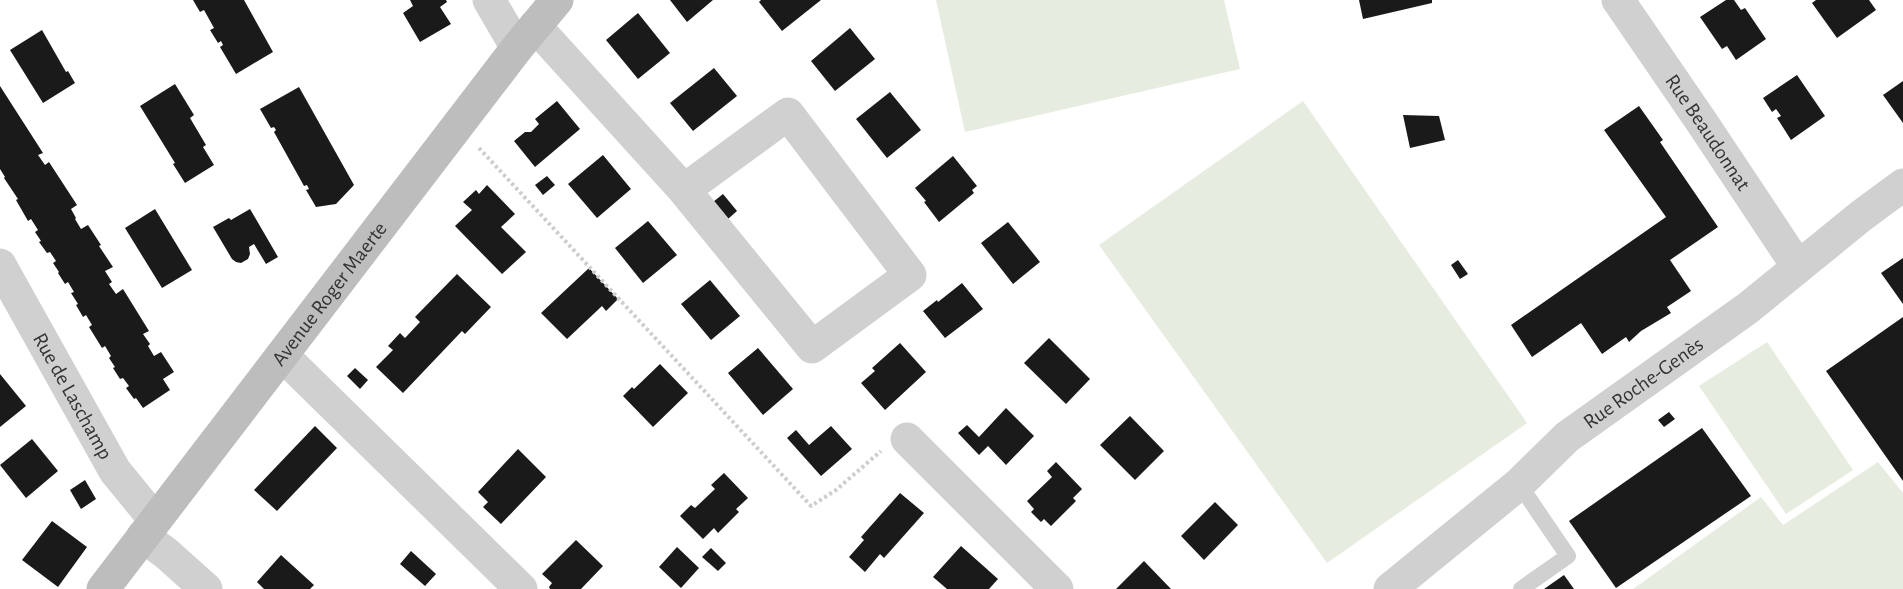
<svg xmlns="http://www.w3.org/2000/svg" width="1903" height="589" viewBox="0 0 1903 589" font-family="'Alegreya Sans',sans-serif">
  <rect width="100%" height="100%" fill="#fff"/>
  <g fill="#e6ecdf">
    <polygon points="936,0 1224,0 1240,69 965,132"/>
    <polygon points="1303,101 1527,423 1327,563 1099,245"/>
    <polygon points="1767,342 1853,470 1786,514 1699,386"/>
    <polygon points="1878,462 1903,493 1903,589 1633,589 1761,497 1783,525"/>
  </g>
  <g fill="#1a1a1a">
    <polygon points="193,0 244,0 273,52 236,74 220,47 223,45 221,41 218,43 210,30 214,28 204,10 200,12"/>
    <polygon points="410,0 446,0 447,2 440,7 451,24 420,42 403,13 413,6"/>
    <polygon points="670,0 713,0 687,22"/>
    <polygon points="761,0 821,0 782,31 759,2"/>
    <polygon points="1359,0 1432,0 1432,3 1363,19"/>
    <polygon points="1726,0 1734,0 1741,10 1745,8 1766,39 1736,60 1727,46 1722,49 1700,17"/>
    <polygon points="1816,0 1869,0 1876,10 1837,38 1812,3"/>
    <polygon points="638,13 670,53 638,79 606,40"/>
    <polygon points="850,28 875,59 835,91 811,61"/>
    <polygon points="42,30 66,72 68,71 75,83 43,103 10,50"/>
    <polygon points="714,68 737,96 693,131 670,103"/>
    <polygon points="1797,75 1825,116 1791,140 1777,118 1781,116 1776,109 1772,112 1763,98"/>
    <polygon points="1903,81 1903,123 1883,95"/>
    <polygon points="175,84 194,115 190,118 206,145 203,147 214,165 185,183 173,164 175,163 140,106"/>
    <polygon points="0,86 43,153 38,155 45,165 49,162 77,205 71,209 76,218 75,219 81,229 88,225 101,245 99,246 113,267 105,271 112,282 109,284 116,294 123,289 149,331 143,334 150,344 148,346 154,356 161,352 174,372 163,379 170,390 143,408 136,398 134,399 126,388 129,386 123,378 120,379 113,368 115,367 109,358 111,356 105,346 102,348 89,327 92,325 86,315 83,317 76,305 78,304 71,293 74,292 68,282 65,284 58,273 59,272 53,263 56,261 50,252 47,253 39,242 41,241 35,232 38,230 31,219 28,221 16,200 18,199 4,178 5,177 0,169"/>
    <polygon points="299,87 354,185 336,204 316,207 306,190 309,189 307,185 304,186 274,132 276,130 274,127 271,128 260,109"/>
    <polygon points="890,92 921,130 887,158 856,119"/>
    <polygon points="557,101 580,129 535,167 514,141 525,132 531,132 539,124 535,119"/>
    <polygon points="1639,106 1663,140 1660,142 1718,227 1670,260 1691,291 1667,307 1671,313 1641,331 1629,342 1626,337 1602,354 1581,323 1532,357 1511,325 1666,217 1604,130"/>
    <polygon points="1403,115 1439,116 1445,140 1410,148"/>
    <polygon points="603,155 631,189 597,218 568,184"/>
    <polygon points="953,156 977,186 972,190 974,193 939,222 924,202 926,201 915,188"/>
    <polygon points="547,176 555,185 543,195 535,185"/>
    <polygon points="487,185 515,214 501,227 526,252 502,274 455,226 472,210 463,202 476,190 479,194"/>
    <polygon points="723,194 737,211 728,219 713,202"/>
    <polygon points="155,209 192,270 162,288 125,228"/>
    <polygon points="250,209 278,257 266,264 254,244 249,247 250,254 248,259 241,263 236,262 232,259 213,227 229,218 231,220"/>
    <polygon points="648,221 677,255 643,283 615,248"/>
    <polygon points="1008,222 1040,262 1013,284 981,243"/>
    <polygon points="1903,258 1903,304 1881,273"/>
    <polygon points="1458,260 1468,274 1460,279 1451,265"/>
    <polygon points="589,268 618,299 606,311 602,306 567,339 541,313"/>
    <polygon points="457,274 491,307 465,334 462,331 403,393 376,367 393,350 388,346 400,333 405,338 420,322 415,317"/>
    <polygon points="710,280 740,316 711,340 681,304"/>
    <polygon points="962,283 983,309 945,338 923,311 937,300 938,302"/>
    <polygon points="1903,317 1903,481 1826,371"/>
    <polygon points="1049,338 1090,379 1066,404 1024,363"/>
    <polygon points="900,343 926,372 885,410 861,383 875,371 872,368"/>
    <polygon points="758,348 793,389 763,415 728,373"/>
    <polygon points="660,364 688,393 653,427 623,396 632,387 634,389"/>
    <polygon points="355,368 368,380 360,389 347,376"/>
    <polygon points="0,374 26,406 0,427"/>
    <polygon points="1006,408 1034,436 1006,465 988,446 979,455 958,433 967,425 979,437"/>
    <polygon points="1669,412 1675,419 1664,427 1658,420"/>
    <polygon points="1130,416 1164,451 1135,480 1100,445"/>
    <polygon points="315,426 337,448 277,511 254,490"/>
    <polygon points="831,426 852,449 821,476 787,438 796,430 809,445"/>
    <polygon points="1702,428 1751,496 1616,588 1569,521"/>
    <polygon points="32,439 58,471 26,498 0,465"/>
    <polygon points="518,449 546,477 501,524 483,507 488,502 478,492"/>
    <polygon points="1056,462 1082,489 1073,498 1076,501 1051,526 1044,519 1041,522 1031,512 1034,509 1027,501 1052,477 1047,471"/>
    <polygon points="724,473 748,498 736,509 739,512 718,533 714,528 703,539 680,516 691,505 695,508 715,489 711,485"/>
    <polygon points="85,480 96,499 81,509 70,490"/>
    <polygon points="900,493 924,513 884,558 880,554 865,572 849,557 864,540 861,537"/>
    <polygon points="1215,502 1238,525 1204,560 1181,536"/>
    <polygon points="52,521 87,547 58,587 22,560"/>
    <polygon points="576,540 603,566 581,589 550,589 549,587 552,583 542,574"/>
    <polygon points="961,546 998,579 989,589 947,589 933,577"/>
    <polygon points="677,547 699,568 681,588 659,567"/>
    <polygon points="711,548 726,563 718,571 702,557"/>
    <polygon points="411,551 436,574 425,586 400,564"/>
    <polygon points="281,555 314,585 310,589 264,589 257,582"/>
    <polygon points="1144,561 1171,589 1116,589"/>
    <polygon points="1564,575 1574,589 1544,589"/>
  </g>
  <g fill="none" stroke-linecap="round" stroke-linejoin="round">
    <polyline stroke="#cdcdcd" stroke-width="4" stroke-dasharray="3 3" stroke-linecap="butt" points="479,148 811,506 836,490 881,451"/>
    <polyline stroke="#d0d0d0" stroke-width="16" points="1519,484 1568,556 1521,589"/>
    <g stroke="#d0d0d0" stroke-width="33">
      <polyline points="489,0 517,48"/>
      <path id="s1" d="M1618 0 1701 121 1798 267"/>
      <polyline points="535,26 684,190 812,347 910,275 788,114 684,190"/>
      <path id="s2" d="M0 265 115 471 155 520"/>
      <polyline points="282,355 521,589"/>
      <polyline points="907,439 1057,589"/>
      <polyline points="143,536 167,554 206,589"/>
      <path id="s3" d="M1390 589 1519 484 1567 437 1748 308 1861 216 1903 185"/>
    </g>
    <path stroke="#bdbdbd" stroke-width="33" id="s4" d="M103 589 517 48 557 0"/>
  </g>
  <g text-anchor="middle" stroke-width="6" stroke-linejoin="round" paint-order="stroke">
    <g font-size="21" fill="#333" stroke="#fff">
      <text dy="7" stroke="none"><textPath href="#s1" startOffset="160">Rue Beaudonnat</textPath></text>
      <text dy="7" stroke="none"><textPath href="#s4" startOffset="372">Avenue Roger Maerte</textPath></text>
      <text dy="7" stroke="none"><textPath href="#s3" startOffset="327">Rue Roche-Genès</textPath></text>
      <text dy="7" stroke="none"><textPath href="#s2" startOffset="150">Rue de Laschamp</textPath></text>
    </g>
  </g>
</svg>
